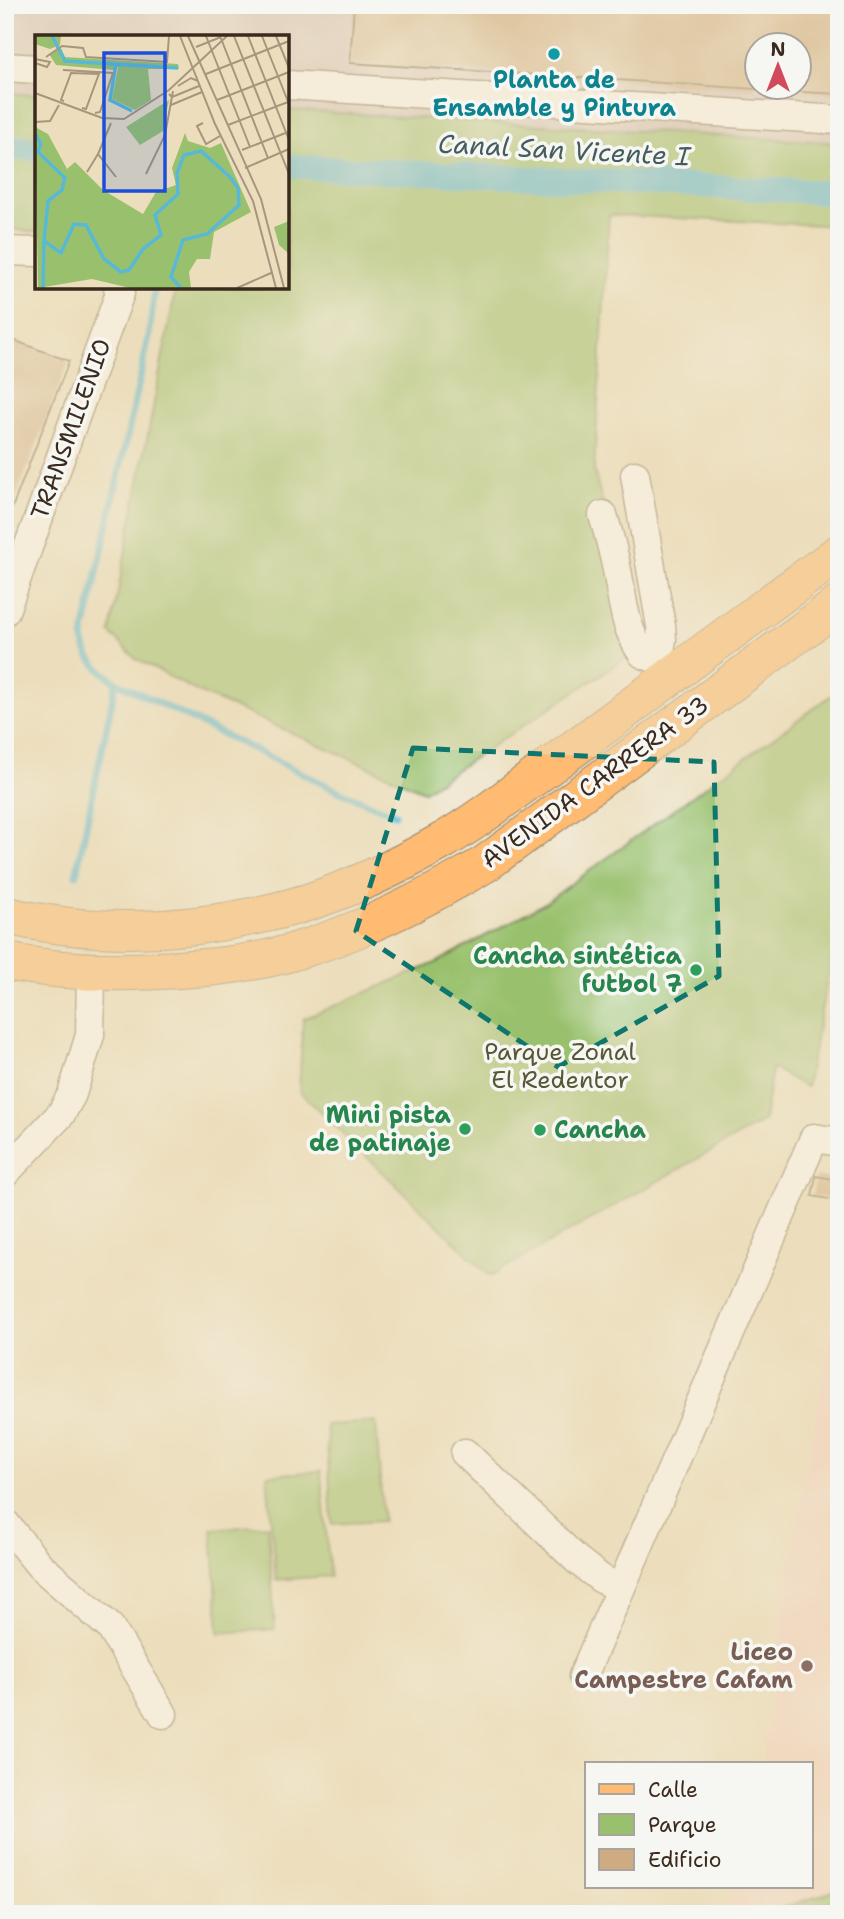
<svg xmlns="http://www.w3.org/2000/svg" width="844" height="1919" viewBox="0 0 844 1919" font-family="'Shantell Sans',sans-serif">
  <rect width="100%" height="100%" fill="#f6f6f2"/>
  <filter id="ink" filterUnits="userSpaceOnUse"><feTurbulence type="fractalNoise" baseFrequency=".0143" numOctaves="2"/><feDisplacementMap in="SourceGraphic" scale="14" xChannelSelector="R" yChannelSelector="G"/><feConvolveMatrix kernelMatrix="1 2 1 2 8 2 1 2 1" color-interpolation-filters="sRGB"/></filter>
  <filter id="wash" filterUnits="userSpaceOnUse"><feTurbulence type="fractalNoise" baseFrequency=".00686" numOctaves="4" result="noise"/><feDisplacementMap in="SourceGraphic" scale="28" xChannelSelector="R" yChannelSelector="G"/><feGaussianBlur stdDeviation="1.57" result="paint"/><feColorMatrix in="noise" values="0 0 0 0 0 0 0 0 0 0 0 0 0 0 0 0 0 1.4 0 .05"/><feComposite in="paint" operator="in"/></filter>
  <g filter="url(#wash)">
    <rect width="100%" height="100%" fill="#ecdebc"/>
    <polygon fill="#f6d2c4" points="839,1281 839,1889 765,1914 726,1914 733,1886 811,1886 811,1763 762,1763 789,1570"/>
    <path fill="#d1bfbe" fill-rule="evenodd" d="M5 5H839V148L287 130V37H37V115L5 112ZM756 46H798V88H756Z"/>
    <g fill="#99c16d" stroke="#6a7646" stroke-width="2">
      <polygon points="5,93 37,95 37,232 5,229"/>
      <polygon points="287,110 839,143 839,226 609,215 594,471 644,646 424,791 196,691 135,658 110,633 176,287 287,287"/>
      <polygon points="839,690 839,921 806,1087 772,1068 764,1121 490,1276 299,1091 303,1019 438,962 545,903"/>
      <polygon points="376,1422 383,1521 332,1524 326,1425"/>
      <polygon points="321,1471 330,1576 276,1580 267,1475"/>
      <polygon points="268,1525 275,1629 219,1633 212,1529"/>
      <polygon points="839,1889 839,1914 765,1914"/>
    </g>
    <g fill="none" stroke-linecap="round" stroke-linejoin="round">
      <g stroke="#58b9d6" stroke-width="7">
        <path d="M155 287 149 337 83 637C86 660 98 668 116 682L340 792 395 814"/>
        <polyline points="76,875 116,682"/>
      </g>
      <g stroke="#58b9d6" stroke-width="24">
        <polyline points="5,147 37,149"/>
        <polyline points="287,166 839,193"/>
      </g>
    </g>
    <g id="blocks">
      <g fill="#cfab82">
        <polygon points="354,5 839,5 839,94 763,90 763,88 798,88 798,46 756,46 756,89 350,63"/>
        <polygon points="5,337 69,361 5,526"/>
        <polygon points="816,1176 839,1180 839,1201 812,1196"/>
      </g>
    </g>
  </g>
  <g filter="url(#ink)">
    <use href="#blocks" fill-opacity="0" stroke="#94846d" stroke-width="2"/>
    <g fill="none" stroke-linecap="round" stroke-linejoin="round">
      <g stroke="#94846d" stroke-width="31">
        <g id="minor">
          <polyline points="5,67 37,69"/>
          <polyline points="287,85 839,120"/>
          <polyline points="5,251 37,252"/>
          <polyline points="635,475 661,626 662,639 659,660 667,679"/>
          <path d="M603 515C609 535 614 554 618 575 623 603 625 630 643 654L659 660"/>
          <polyline points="5,611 120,293 118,287"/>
          <polyline points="5,1173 61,1114 72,1094 90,1035 91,971"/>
          <polyline points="465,1453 577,1560 600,1578 620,1589"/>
          <polyline points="5,1523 40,1566 110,1627 163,1714"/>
          <polyline points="583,1676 814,1138 839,1142"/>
        </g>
      </g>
      <g stroke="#94846d" stroke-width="39">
        <g id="major">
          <path d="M5 915C90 936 183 933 268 913 328 900 386 873 439 843 466 828 490 810 514 792 554 763 594 734 634 704 702 653 770 603 839 553"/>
          <path d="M5 961C52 971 101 973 149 971 195 969 242 966 286 954 357 934 422 901 485 864L839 604"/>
        </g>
      </g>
      <use href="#minor" stroke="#fff" stroke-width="28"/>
      <use href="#major" stroke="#febb71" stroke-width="37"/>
    </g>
  </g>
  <path d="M0 0H844V1919H0ZM413 748 714 762 719 976 558 1067 356 931Z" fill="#ecdebc" fill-opacity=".55" fill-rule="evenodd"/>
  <path fill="none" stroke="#0f766e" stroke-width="5" stroke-dasharray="14 9" stroke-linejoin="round" d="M413 748 714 762 719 976 558 1067 356 931Z"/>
  <circle fill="#0f9aa8" stroke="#f6f6f2" stroke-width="2.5" cx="554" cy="54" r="7"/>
  <g fill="#2e9e5b" stroke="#f6f6f2" stroke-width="2.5">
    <circle cx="696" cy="970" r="7"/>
    <circle cx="465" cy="1129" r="7"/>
    <circle cx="540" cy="1130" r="7"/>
  </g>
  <circle fill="#8d6e63" stroke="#f6f6f2" stroke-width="2.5" cx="807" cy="1666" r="7"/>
  <g text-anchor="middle" stroke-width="7" stroke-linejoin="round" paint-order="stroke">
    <g font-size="24" font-weight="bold" fill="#0d838f" stroke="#f6f6f2">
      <text x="554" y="88">Planta de<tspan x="554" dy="28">Ensamble y Pintura</tspan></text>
    </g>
    <g font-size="24" fill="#3b2a1e" stroke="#f6f6f2">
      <text transform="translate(71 429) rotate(-70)" y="8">TRANSMILENIO</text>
      <text transform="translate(595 782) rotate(-36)" y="8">AVENIDA CARRERA 33</text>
    </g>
    <g font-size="24" font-weight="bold" fill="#27864d" stroke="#f6f6f2" text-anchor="end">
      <text x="682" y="964">Cancha sintética<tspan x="682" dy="28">futbol 7</tspan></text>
      <text x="451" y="1123">Mini pista<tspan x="451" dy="28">de patinaje</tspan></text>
      <text x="554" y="1138" text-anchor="start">Cancha</text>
    </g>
    <g font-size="24" fill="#575736" stroke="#f6f6f2">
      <text x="560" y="1060">Parque Zonal<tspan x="560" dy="28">El Redentor</tspan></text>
    </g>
    <g font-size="24" font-weight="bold" fill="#785e54" stroke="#f6f6f2" text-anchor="end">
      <text x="793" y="1660">Liceo<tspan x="793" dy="28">Campestre Cafam</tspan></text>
    </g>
    <g font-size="26" font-style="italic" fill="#455c5e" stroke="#f6f6f2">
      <text transform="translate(564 150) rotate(3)" y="9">Canal San Vicente I</text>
    </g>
  </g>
  <g transform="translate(35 35)">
    <rect width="254" height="254" fill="#ecdebc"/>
    <path d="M0 1H26L25 10 15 14 0 9ZM26 13 30 22 143 29 144 34H113L116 65 100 75 77 64 83 32 79 35 21 30 14 19ZM134 65 128 96 105 110 91 92ZM0 92 13 99 32 134 40 127 68 155 108 179 121 157 141 150 137 133 150 98 153 106 175 113 186 108 216 177 179 197 175 224H162L154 237 156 253H95L57 244 3 253ZM254 186 253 189 254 219 244 210 239 192Z" fill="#99c16d"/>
    <path fill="none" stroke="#58b9d6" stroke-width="3.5" d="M17 1 30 26 143 33M81 29 75 65 97 76M0 99 6 109 3 117 30 143 27 155 13 166 9 206 26 218 39 189 51 190 69 224 86 237 94 235 108 214 126 200 120 180 143 159 142 138 149 120 166 116 195 142 203 153 204 170 172 199 148 205 136 242 146 253M8 253 9 206"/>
    <path fill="none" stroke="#a5967d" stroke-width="2" d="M145 1 180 89 218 166 241 253M153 1 226 164 249 253M171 1 215 112M185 1 233 123M199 1 254 139M213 1 254 105M227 1 254 69M241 1 254 33M161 12 186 2M11 22 27 11 48 13 51 22 132 27 134 1M0 24 15 27 12 32 0 28M28 35 78 38 65 77 60 78M171 39 254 6M143 51 156 43 163 46M0 58 67 83 89 84 134 55 192 1M134 59 137 62 164 51M182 65 254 37M29 66 26 65 36 38 64 39M136 70 167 57M47 73 51 74 65 36M0 87 15 86 24 70M76 88 63 119 81 142M168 88 162 91 171 109 185 101M193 90 253 67M207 115 253 97M210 133 254 114M52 137 63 119M111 139 130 100 138 56M0 230 1 253M202 253 236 238"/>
    <path fill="#1d4ed8" fill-opacity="0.15" stroke="#1d4ed8" stroke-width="3.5" d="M69 18H130V156H69Z"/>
    <rect width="254" height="254" fill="none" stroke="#3b2a1e" stroke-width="3.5"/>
  </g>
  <rect width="844" height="1919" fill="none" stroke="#f6f6f2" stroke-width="28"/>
  <rect x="585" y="1762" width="228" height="126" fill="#f6f6f2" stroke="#aba49d" stroke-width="2"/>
  <rect x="599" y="1784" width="35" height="10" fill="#febb71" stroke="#aba49d" stroke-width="2"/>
  <text x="648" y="1797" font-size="21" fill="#3b2a1e">Calle</text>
  <rect x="599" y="1814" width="35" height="21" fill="#99c16d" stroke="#aba49d" stroke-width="2"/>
  <text x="648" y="1832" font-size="21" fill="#3b2a1e">Parque</text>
  <rect x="599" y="1849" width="35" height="21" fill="#cfab82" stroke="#aba49d" stroke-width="2"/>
  <text x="648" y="1867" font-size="21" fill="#3b2a1e">Edificio</text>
  <g transform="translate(778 66)"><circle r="33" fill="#f6f6f2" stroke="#aba49d" stroke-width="2"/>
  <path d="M0-5L12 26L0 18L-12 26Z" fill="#d1495b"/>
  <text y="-10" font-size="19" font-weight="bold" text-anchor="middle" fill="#3b2a1e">N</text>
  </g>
</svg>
